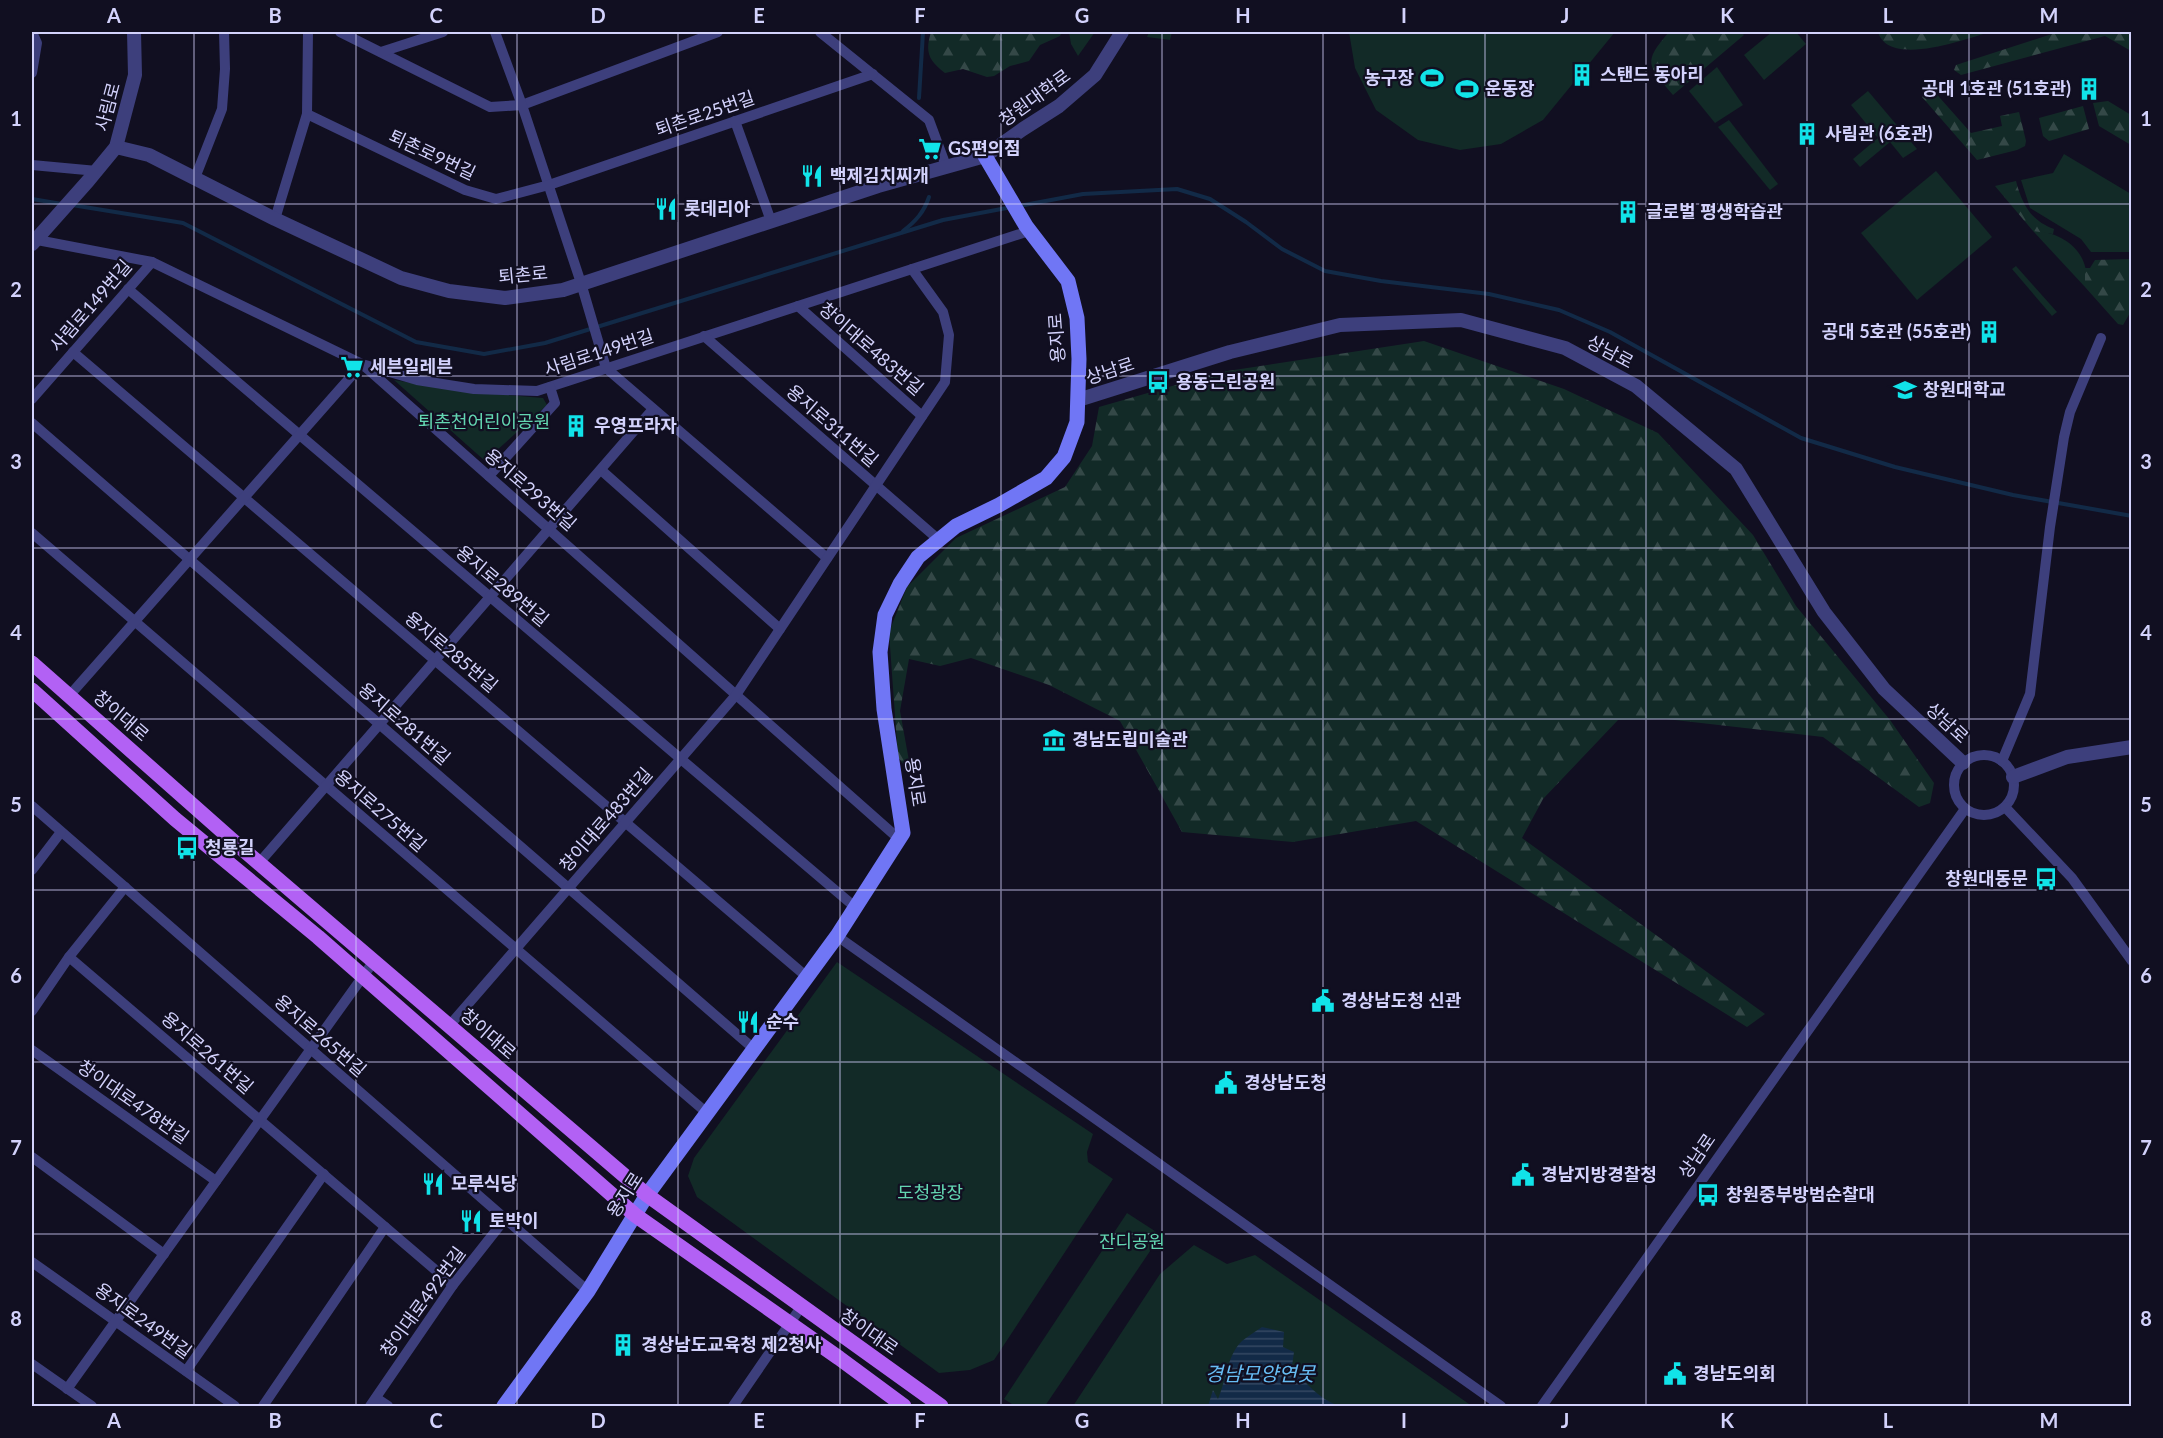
<svg xmlns="http://www.w3.org/2000/svg" width="2163" height="1438" viewBox="0 0 2163 1438" font-family="Lato,'Noto Sans KR',sans-serif">
  <defs>
    <pattern id="forest-firs" width="22" height="20" patternUnits="userSpaceOnUse" patternTransform="scale(1.5)"><rect width="22" height="20" fill="#122a27"/><path d="M5 1l3.5 6h-7zM16 11l3.5 6h-7z" fill="#344847"/></pattern>
    <pattern id="water-rules" width="6" height="5" patternUnits="userSpaceOnUse" patternTransform="scale(1.5)"><rect width="6" height="5" fill="#122a47"/><path d="M0 2.5h6" fill="none" stroke="#344862"/></pattern>
  </defs>
  <rect width="100%" height="100%" fill="#110f21"/>
  <g fill="#122a27">
    <polygon points="1069,32 1095,32 1078,56 1071,44"/>
    <polygon points="1149,32 1172,32 1170,40 1147,37"/>
    <polygon points="1349,32 1615,32 1543,120 1501,144 1460,150 1418,140 1376,110 1355,68"/>
    <polygon points="1772,32 1796,32 1806,44 1764,80 1744,55"/>
    <polygon points="1717,67 1743,105 1715,123 1689,91"/>
    <polygon points="1868,91 1917,149 1903,158 1890,142 1860,167 1853,159 1878,138 1851,105"/>
    <polygon points="1729,120 1778,184 1770,190 1718,127"/>
    <polygon points="2064,154 2131,194 2131,252 2091,252 2081,239 2030,208 2021,180 2053,173"/>
    <polygon points="1936,171 1992,237 1917,300 1861,233"/>
    <path d="M2033 231C2063 231 2093 254 2085 287Z"/>
    <polygon points="2016,266 2057,312 2052,316 2012,269"/>
    <polygon points="394,380 461,391 543,398 547,405 485,461"/>
    <polygon points="837,962 1093,1134 1087,1152 1088,1162 1113,1179 994,1360 970,1370 939,1373 697,1197 688,1176 694,1158"/>
    <polygon points="1127,1213 1161,1235 1045,1406 1015,1406 1004,1399"/>
    <polygon points="1194,1245 1227,1264 1255,1255 1472,1406 1073,1406 1160,1274"/>
  </g>
  <g fill="url(#forest-firs)">
    <path d="M931 32H1062L1060 36 1040 45 1029 61 1010 66 994 76 987 77 963 69 945 73C928 60 925 52 931 32Z"/>
    <path d="M1669 32H1741L1744 35 1673 95C1648 65 1642 63 1669 32Z"/>
    <path d="M1878 32H1990C1965 39 1889 68 1878 32Z"/>
    <polygon points="2058,32 2131,32 2131,51 2105,36 1961,75 1954,70 1956,65"/>
    <polygon points="1932,89 1971,133 2002,126 2000,116 2019,112 2026,141 2025,146 2017,150 1977,160 1922,97"/>
    <polygon points="2108,101 2131,115 2131,145 2099,126 2093,103"/>
    <polygon points="2083,106 2089,129 2049,141 2043,136 2039,118"/>
    <path d="M2016 181C2022 204 2031 221 2054 229L2053 234 2033 231 1995 186Z"/>
    <polygon points="2131,259 2131,311 2123,325 2118,324 2085,287 2085,268 2090,268 2095,260"/>
    <polygon points="1424,341 1564,389 1658,433 1753,535 1796,606 1890,720 1934,783 1930,803 1919,807 1823,737 1666,719 1618,720 1543,799 1522,838 1765,1014 1747,1027 1416,821 1293,842 1182,832 1120,721 1049,685 971,658 940,666 909,659 900,711 909,761 909,772 898,757 889,632 907,587 956,538 1065,487 1092,446 1099,407 1221,372"/>
  </g>
  <path fill="url(#water-rules)" d="M1262 1327 1284 1332 1283 1347 1294 1352 1292 1366C1306 1384 1318 1398 1339 1406H1236L1233 1405 1228 1406H1208L1213 1390 1218 1399C1226 1381 1227 1355 1242 1341 1248 1336 1255 1332 1262 1327Z"/>
  <g fill="none" stroke-linecap="round" stroke-linejoin="round">
    <g stroke="#122a47" stroke-width="4">
      <polyline points="919,98 923,32"/>
      <polyline points="32,199 62,204"/>
      <polyline points="72,205 183,223 416,342 484,354 545,343 943,220 1012,207"/>
      <polyline points="1019,206 1083,194 1177,189 1210,199 1246,222 1282,249 1325,271 1381,281 1489,294 1559,310 1610,332 1801,438 1895,467 2013,495 2132,516"/>
      <path d="M903 231C916 221 924 212 929 197"/>
    </g>
    <g stroke="#3d3f7c" stroke-width="10">
      <polyline points="340,32 490,107 522,105 718,32"/>
      <polyline points="495,32 522,105 581,283 606,368 827,558"/>
      <polyline points="820,32 929,120 946,166"/>
      <polyline points="381,52 443,32"/>
      <polyline points="32,73 37,43 32,32"/>
      <polyline points="307,114 465,190 496,199 549,185 873,74"/>
      <polyline points="735,121 771,221"/>
      <polyline points="32,165 97,171"/>
      <polyline points="195,178 222,109 225,69 224,32"/>
      <polyline points="275,219 307,114 308,32"/>
      <polyline points="32,239 152,262 362,364 417,380 474,389 537,391 1029,231"/>
      <polyline points="128,289 855,907"/>
      <polyline points="798,306 922,416"/>
      <polyline points="704,336 939,540"/>
      <polyline points="73,352 807,977"/>
      <polyline points="32,399 152,262"/>
      <polyline points="32,423 754,1049"/>
      <polyline points="601,470 780,629"/>
      <polyline points="489,476 555,403 550,387"/>
      <polyline points="32,533 707,1113"/>
      <polyline points="69,696 362,364 899,839"/>
      <circle cx="1984" cy="785" r="30"/>
      <polyline points="2002,761 2030,694 2050,527 2064,437 2070,412 2101,338"/>
      <polyline points="32,806 588,1291"/>
      <polyline points="2005,807 2072,878 2132,961"/>
      <polyline points="259,863 653,409"/>
      <polyline points="32,870 61,832"/>
      <polyline points="837,936 1501,1406"/>
      <polyline points="69,957 453,1285"/>
      <polyline points="32,1011 69,957 125,887"/>
      <polyline points="449,1026 736,695 945,382 949,335 943,312 912,269"/>
      <polyline points="32,1050 216,1181"/>
      <polyline points="32,1157 164,1254"/>
      <polyline points="32,1262 235,1406"/>
      <polyline points="32,1364 92,1406"/>
      <polyline points="186,1371 324,1174"/>
      <polyline points="67,1389 374,961"/>
      <polyline points="376,1398 388,1406"/>
      <polyline points="263,1406 385,1227"/>
      <polyline points="370,1406 453,1285 505,1219"/>
      <polyline points="733,1406 801,1307"/>
      <polyline points="1542,1406 1965,809"/>
    </g>
    <g stroke="#3d3f7c" stroke-width="14">
      <polyline points="116,147 149,155 275,219 401,278 449,291 505,298 563,290 878,186 985,156 1023,129 1059,106 1095,75 1122,32"/>
      <polyline points="32,244 88,181 116,147 135,75 134,32"/>
      <polyline points="1078,400 1230,352 1340,325 1461,320 1565,348 1636,386 1736,469 1824,612 1884,689 1963,763"/>
      <polyline points="2013,777 2067,757 2132,747"/>
    </g>
    <polyline stroke="#7076f5" stroke-width="15" points="504,1406 588,1291 647,1195 837,936 903,833 884,709 880,652 885,615 900,584 918,557 956,526 999,505 1046,478 1064,457 1077,422 1079,359 1077,318 1068,281 1026,226 985,156"/>
    <g stroke="#b261f4" stroke-width="15">
      <polyline points="32,663 240,847 647,1195 941,1406"/>
      <polyline points="32,690 175,819 318,937 635,1215 839,1358 904,1406"/>
    </g>
  </g>
  <path fill="none" stroke="#d3d2fc" stroke-width="1.5" stroke-opacity="0.55" d="M194 32V1406M356 32V1406M517 32V1406M678 32V1406M840 32V1406M1001 32V1406M1162 32V1406M1323 32V1406M1485 32V1406M1646 32V1406M1807 32V1406M1969 32V1406M32 204H2132M32 376H2132M32 548H2132M32 719H2132M32 890H2132M32 1062H2132M32 1234H2132"/>
  <defs>
    <g id="building-bare" transform="scale(1.8)"><path d="M-4-6H4V6H1V3H-1V6H-4ZM-2.5-4.3h1.7v1.8h-1.7ZM.8-4.3h1.7v1.8H.8ZM-2.5-1h1.7V.8h-1.7ZM.8-1h1.7V.8H.8Z" fill="#11e3e9" stroke="#110f21" stroke-width="2.5" paint-order="stroke"/></g>
    <g id="stadium-bare" transform="scale(1.8)"><path d="M0-5a6.5 5 0 1 0 0 10a6.5 5 0 1 0 0-10ZM-3.5-1.8h7v3.6h-7Z" fill="#11e3e9" stroke="#110f21" stroke-width="2.5" paint-order="stroke"/></g>
    <g id="supermarket-bare" transform="scale(1.8)"><path d="M-6-5.5h2.5l.6 2H6L4.5 2H-2.5L-4.4-4H-6ZM-1.5 3.2a1.3 1.3 0 1 0 .1 0ZM3 3.2a1.3 1.3 0 1 0 .1 0Z" fill="#11e3e9" stroke="#110f21" stroke-width="2.5" paint-order="stroke"/></g>
    <g id="restaurant-bare" transform="scale(1.8)"><path d="M-5-6h1v4h1v-4h1v4h1v-4h1v5L-1.5 .5V6h-2V.5L-5-1ZM5-6V6H3V1.5H1.5Q1.5-4 5-6Z" fill="#11e3e9" stroke="#110f21" stroke-width="2.5" paint-order="stroke"/></g>
    <g id="bus-bare" transform="scale(1.8)"><path d="M-5-6H5V4H4V6H2V4H-2V6H-4V4H-5ZM-3.5-4V0h7V-4ZM-3.5 1.2v1.5H-2V1.2ZM2 1.2v1.5H3.5V1.2Z" fill="#11e3e9" stroke="#110f21" stroke-width="2.5" paint-order="stroke"/></g>
    <g id="university-bare" transform="scale(1.8)"><path d="M0-5L7-2L0 1L-7-2ZM-4 1L0 2.5L4 1V4Q0 6-4 4Z" fill="#11e3e9" stroke="#110f21" stroke-width="2.5" paint-order="stroke"/></g>
    <g id="museum-bare" transform="scale(1.8)"><path d="M0-6L6-3V-2H-6V-3ZM-5-1h2V3h-2ZM-1-1h2V3h-2ZM3-1h2V3H3ZM-6 4H6V6H-6Z" fill="#11e3e9" stroke="#110f21" stroke-width="2.5" paint-order="stroke"/></g>
    <g id="civic-bare" transform="scale(1.8)"><path d="M-.6-6.5H3V-4.5H.6V-3L4-1V1h2V6H-6V1h2V-1L-.6-3ZM-1.2 2.5V6h2.4V2.5Z" fill="#11e3e9" stroke="#110f21" stroke-width="2.5" paint-order="stroke"/></g>
  </defs>
  <g fill-rule="evenodd">
    <use href="#building-bare" x="1582" y="75"/>
    <use href="#stadium-bare" x="1432" y="78"/>
    <use href="#stadium-bare" x="1467" y="89"/>
    <use href="#building-bare" x="2089" y="89"/>
    <use href="#building-bare" x="1807" y="134"/>
    <use href="#supermarket-bare" x="930" y="149"/>
    <use href="#restaurant-bare" x="812" y="176"/>
    <use href="#restaurant-bare" x="666" y="209"/>
    <use href="#building-bare" x="1628" y="212"/>
    <use href="#building-bare" x="1989" y="332"/>
    <use href="#supermarket-bare" x="352" y="367"/>
    <use href="#bus-bare" x="1158" y="382"/>
    <use href="#university-bare" x="1905" y="390"/>
    <use href="#building-bare" x="576" y="426"/>
    <use href="#museum-bare" x="1054" y="740"/>
    <use href="#bus-bare" x="187" y="848"/>
    <use href="#bus-bare" x="2046" y="879"/>
    <use href="#civic-bare" x="1323" y="1001"/>
    <use href="#restaurant-bare" x="748" y="1022"/>
    <use href="#civic-bare" x="1226" y="1083"/>
    <use href="#civic-bare" x="1523" y="1175"/>
    <use href="#restaurant-bare" x="433" y="1184"/>
    <use href="#bus-bare" x="1708" y="1195"/>
    <use href="#restaurant-bare" x="471" y="1221"/>
    <use href="#building-bare" x="623" y="1345"/>
    <use href="#civic-bare" x="1675" y="1374"/>
  </g>
  <g text-anchor="middle" stroke-width="4.5" stroke-linejoin="round" paint-order="stroke">
    <g font-size="18" font-weight="bold" fill="#d3d2fc" stroke="#110f21" text-anchor="start">
      <text x="1600" y="81">스탠드 동아리</text>
      <text x="1414" y="84" text-anchor="end">농구장</text>
      <text x="1485" y="95">운동장</text>
      <text x="2071" y="95" text-anchor="end">공대 1호관 (51호관)</text>
      <text x="1825" y="140">사림관 (6호관)</text>
      <text x="948" y="155">GS편의점</text>
      <text x="830" y="182">백제김치찌개</text>
      <text x="684" y="215">롯데리아</text>
      <text x="1646" y="218">글로벌 평생학습관</text>
      <text x="1971" y="338" text-anchor="end">공대 5호관 (55호관)</text>
      <text x="370" y="373">세븐일레븐</text>
      <text x="1176" y="388">용동근린공원</text>
      <text x="1923" y="396">창원대학교</text>
      <text x="594" y="432">우영프라자</text>
      <text x="1072" y="746">경남도립미술관</text>
      <text x="205" y="854">청룡길</text>
      <text x="2028" y="885" text-anchor="end">창원대동문</text>
      <text x="1341" y="1007">경상남도청 신관</text>
      <text x="766" y="1028">순수</text>
      <text x="1244" y="1089">경상남도청</text>
      <text x="1541" y="1181">경남지방경찰청</text>
      <text x="451" y="1190">모루식당</text>
      <text x="1726" y="1201">창원중부방범순찰대</text>
      <text x="489" y="1227">토박이</text>
      <text x="641" y="1351">경상남도교육청 제2청사</text>
      <text x="1693" y="1380">경남도의회</text>
    </g>
    <g font-size="18" fill="#d3d2fc" stroke="#110f21">
      <text transform="translate(1035 98) rotate(-36)" y="6">창원대학로</text>
      <text transform="translate(108 107) rotate(-75)" y="6">사림로</text>
      <text transform="translate(705 114) rotate(-19)" y="6">퇴촌로25번길</text>
      <text transform="translate(432 155) rotate(25)" y="6">퇴촌로9번길</text>
      <text transform="translate(523 275) rotate(-5)" y="6">퇴촌로</text>
      <text transform="translate(91 306) rotate(-49)" y="6">사림로149번길</text>
      <text transform="translate(1057 338) rotate(-94)" y="6">용지로</text>
      <text transform="translate(871 349) rotate(41)" y="6">창이대로483번길</text>
      <text transform="translate(1610 352) rotate(28)" y="6">상남로</text>
      <text transform="translate(599 353) rotate(-18)" y="6">사림로149번길</text>
      <text transform="translate(1110 371) rotate(-18)" y="6">상남로</text>
      <text transform="translate(832 426) rotate(41)" y="6">용지로311번길</text>
      <text transform="translate(530 490) rotate(41)" y="6">용지로293번길</text>
      <text transform="translate(502 586) rotate(40)" y="6">용지로289번길</text>
      <text transform="translate(451 652) rotate(40)" y="6">용지로285번길</text>
      <text transform="translate(121 716) rotate(41)" y="6">창이대로</text>
      <text transform="translate(1947 723) rotate(43)" y="6">상남로</text>
      <text transform="translate(404 724) rotate(41)" y="6">용지로281번길</text>
      <text transform="translate(915 782) rotate(81)" y="6">용지로</text>
      <text transform="translate(380 811) rotate(41)" y="6">용지로275번길</text>
      <text transform="translate(606 820) rotate(-49)" y="6">창이대로483번길</text>
      <text transform="translate(488 1034) rotate(41)" y="6">창이대로</text>
      <text transform="translate(320 1036) rotate(41)" y="6">용지로265번길</text>
      <text transform="translate(207 1053) rotate(41)" y="6">용지로261번길</text>
      <text transform="translate(133 1102) rotate(35)" y="6">창이대로478번길</text>
      <text transform="translate(1697 1156) rotate(-55)" y="6">상남로</text>
      <text transform="translate(625 1195) rotate(-57)" y="6">용지로</text>
      <text transform="translate(423 1302) rotate(-54)" y="6">창이대로492번길</text>
      <text transform="translate(143 1321) rotate(36)" y="6">용지로249번길</text>
      <text transform="translate(869 1332) rotate(35)" y="6">창이대로</text>
    </g>
    <g font-size="18" fill="#63d6b1" stroke="#110f21">
      <text x="484" y="428">퇴촌천어린이공원</text>
      <text x="930" y="1199">도청광장</text>
      <text x="1132" y="1248">잔디공원</text>
    </g>
    <g font-size="20" font-style="italic" fill="#67bdf4" stroke="#110f21">
      <text x="1260" y="1381">경남모양연못</text>
    </g>
  </g>
  <rect width="2163" height="1438" fill="none" stroke="#110f21" stroke-width="66"/>
  <rect x="33" y="33" width="2097" height="1372" fill="none" stroke="#d3d2fc" stroke-width="2"/>
  <g font-size="20" text-anchor="middle" font-weight="bold" fill="#d3d2fc">
    <text x="114" y="23">A</text>
    <text x="275" y="23">B</text>
    <text x="436" y="23">C</text>
    <text x="598" y="23">D</text>
    <text x="759" y="23">E</text>
    <text x="920" y="23">F</text>
    <text x="1082" y="23">G</text>
    <text x="1243" y="23">H</text>
    <text x="1404" y="23">I</text>
    <text x="1565" y="23">J</text>
    <text x="1727" y="23">K</text>
    <text x="1888" y="23">L</text>
    <text x="2049" y="23">M</text>
    <text x="16" y="126">1</text>
    <text x="2146" y="126">1</text>
    <text x="16" y="297">2</text>
    <text x="2146" y="297">2</text>
    <text x="16" y="469">3</text>
    <text x="2146" y="469">3</text>
    <text x="16" y="640">4</text>
    <text x="2146" y="640">4</text>
    <text x="16" y="812">5</text>
    <text x="2146" y="812">5</text>
    <text x="16" y="983">6</text>
    <text x="2146" y="983">6</text>
    <text x="16" y="1155">7</text>
    <text x="2146" y="1155">7</text>
    <text x="16" y="1326">8</text>
    <text x="2146" y="1326">8</text>
    <text x="114" y="1428">A</text>
    <text x="275" y="1428">B</text>
    <text x="436" y="1428">C</text>
    <text x="598" y="1428">D</text>
    <text x="759" y="1428">E</text>
    <text x="920" y="1428">F</text>
    <text x="1082" y="1428">G</text>
    <text x="1243" y="1428">H</text>
    <text x="1404" y="1428">I</text>
    <text x="1565" y="1428">J</text>
    <text x="1727" y="1428">K</text>
    <text x="1888" y="1428">L</text>
    <text x="2049" y="1428">M</text>
  </g>
</svg>
